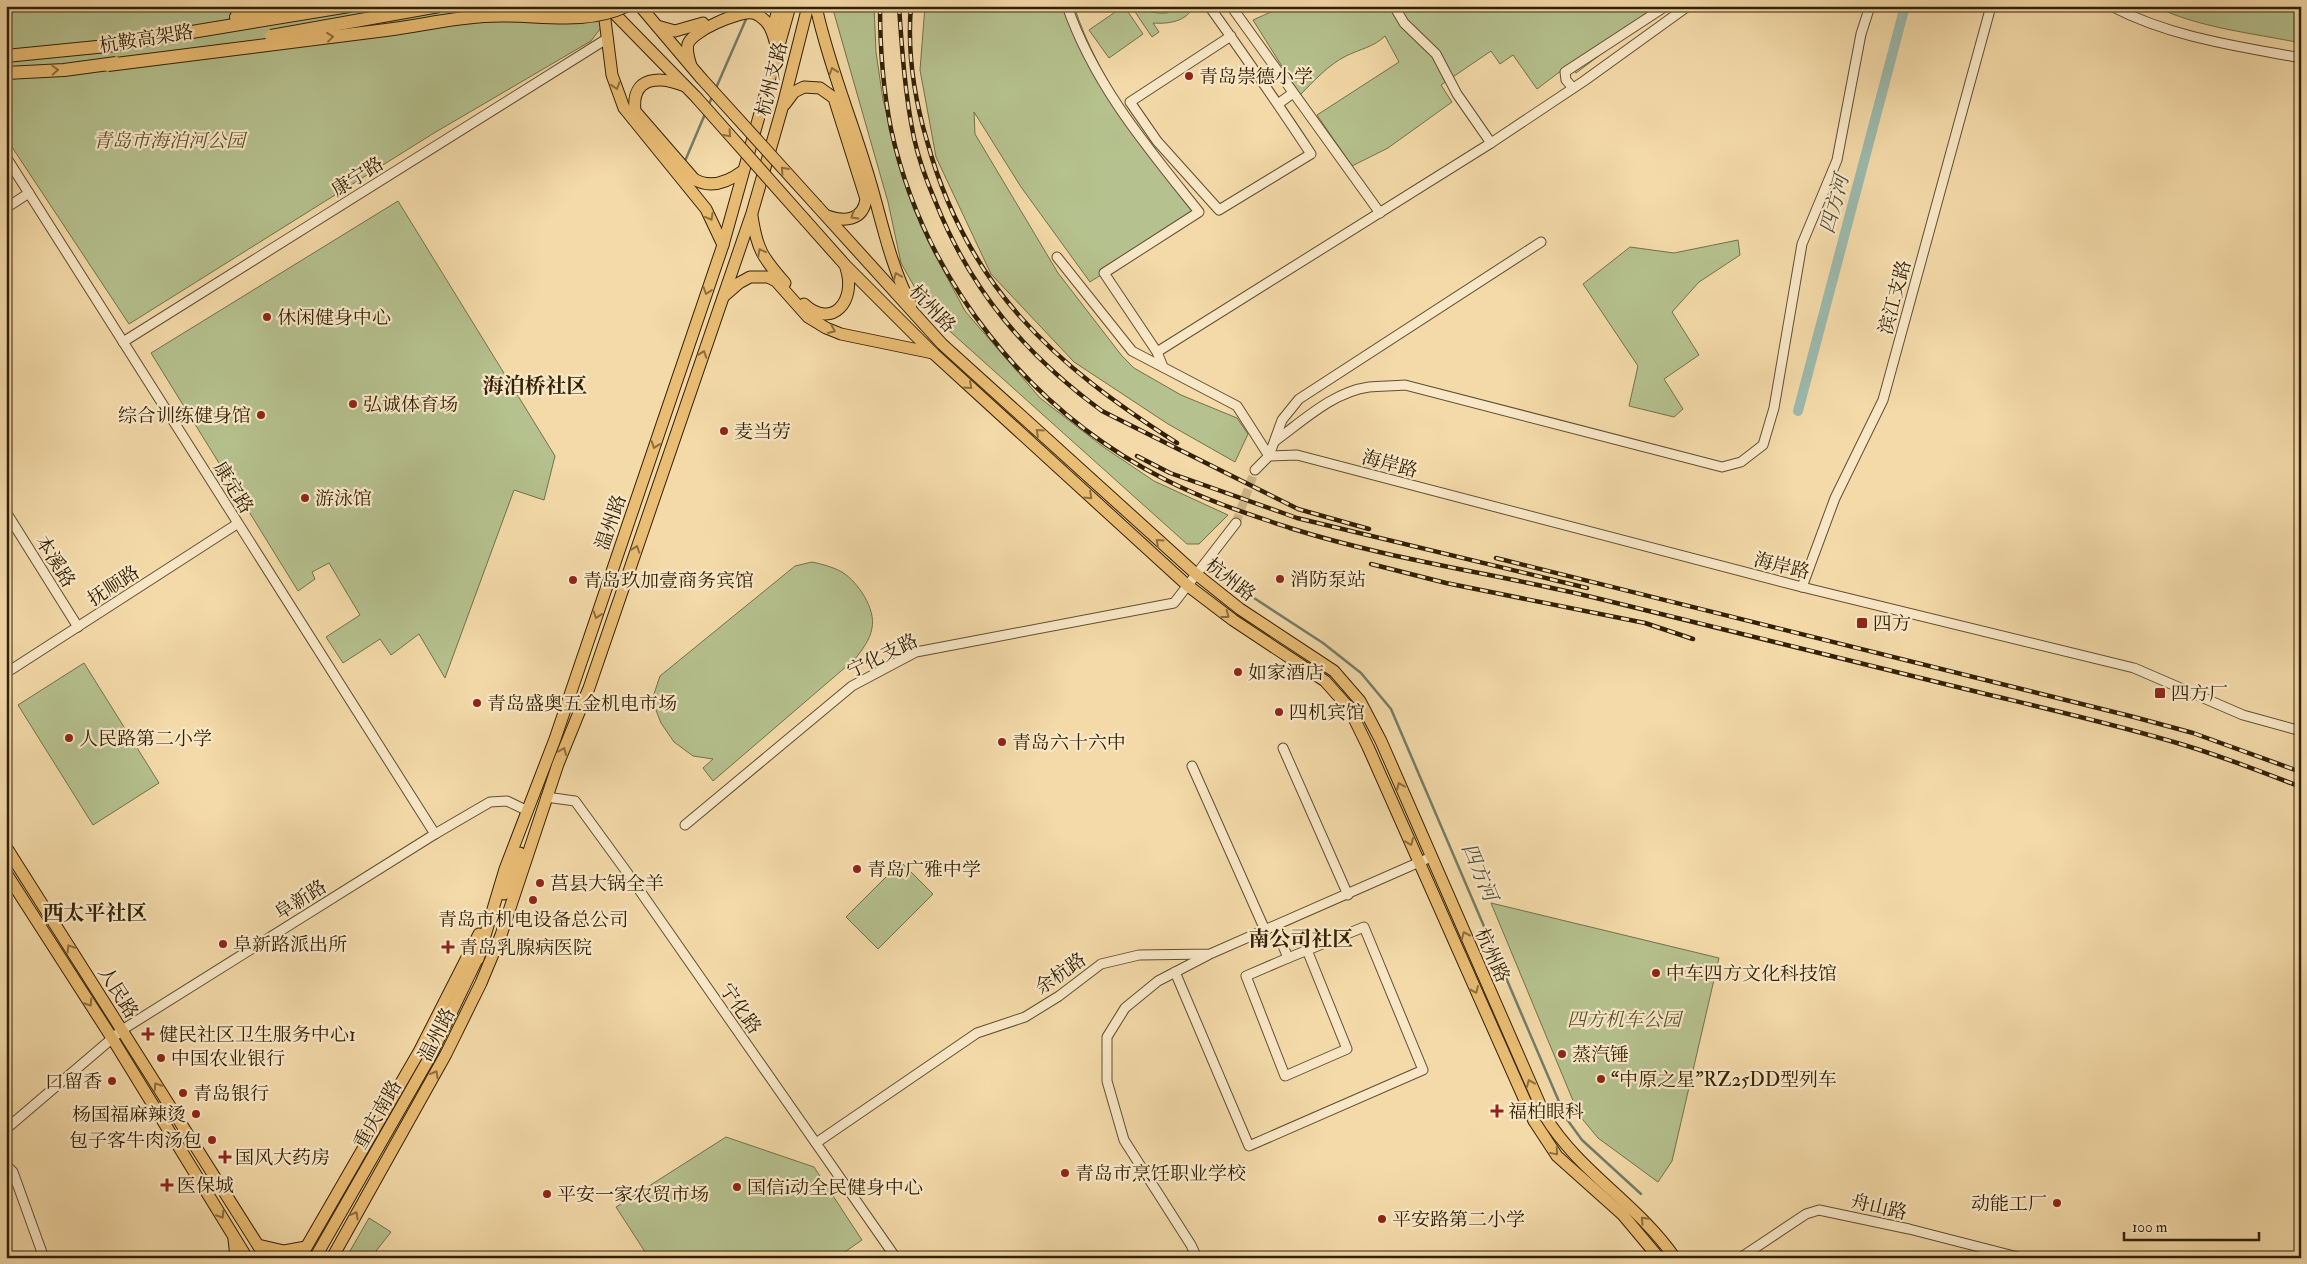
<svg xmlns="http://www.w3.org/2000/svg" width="2307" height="1264" viewBox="0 0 2307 1264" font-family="'IM FELL Double Pica','Noto Serif SC',serif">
  <rect width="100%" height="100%" fill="#f4daa9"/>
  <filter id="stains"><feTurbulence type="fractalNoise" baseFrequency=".004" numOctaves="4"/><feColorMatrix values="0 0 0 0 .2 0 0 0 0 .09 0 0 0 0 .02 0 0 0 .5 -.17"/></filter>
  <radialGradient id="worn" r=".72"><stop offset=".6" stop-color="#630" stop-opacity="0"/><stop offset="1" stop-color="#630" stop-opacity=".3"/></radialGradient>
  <g fill="#b5c18e" stroke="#747049">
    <polygon points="6,6 584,6 603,25 591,41 434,133 129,324 6,138"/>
    <polygon points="832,6 874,6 876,52 883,100 905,183 933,251 965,311 1040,398 1102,446 1154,481 1228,515 1199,544 1187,544 944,326 919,295 901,263 888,202"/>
    <path d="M925 6H1074C1098 81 1153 150 1199 212L1090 282 1021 187 974 112 975 134 1058 273 1122 356 1134 368 1181 395 1237 418 1248 434 1235 462 1168 424 1074 362 991 274 936 157 920 70Z"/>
    <polygon points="1124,6 1143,34 1109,58 1089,30"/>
    <path d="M1131 6H1144L1151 12 1159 13H1167L1177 6H1194C1186 22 1169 24 1153 23L1159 32 1152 37Z"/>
    <path d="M1284 6H1665L1576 73 1570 64 1537 89 1513 55 1500 64 1491 51 1441 85 1452 102 1388 148 1352 166 1317 115 1399 62 1385 36C1374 47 1360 49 1346 56 1328 65 1314 81 1300 95L1253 20Z"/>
    <path d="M2154 6H2301V43C2252 33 2199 28 2154 6Z"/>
    <polygon points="398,201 555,456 544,500 514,490 445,678 419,634 391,655 380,639 343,663 326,637 360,615 329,563 312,572 315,579 298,591 151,353"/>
    <polygon points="1738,240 1740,255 1699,282 1672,312 1699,355 1664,379 1683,409 1674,417 1629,406 1638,366 1583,284 1630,247 1674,253"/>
    <path d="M812 562C822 564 833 567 842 572 858 582 876 609 872 628 870 640 862 650 855 659L713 781 703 768 713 759 693 756 674 742 661 723 652 700 660 676 795 566Z"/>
    <polygon points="84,663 159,783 93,825 18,705"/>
    <polygon points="901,862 933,894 878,949 846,917"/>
    <polygon points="1491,903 1719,958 1672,1161 1658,1182 1598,1138 1579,1115"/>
    <polygon points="726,1137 814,1167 862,1240 836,1258 649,1258 616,1207"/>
    <polygon points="369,1218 391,1232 376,1251 382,1258 346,1258"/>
  </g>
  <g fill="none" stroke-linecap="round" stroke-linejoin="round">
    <g stroke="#727c69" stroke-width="2.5">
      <polyline points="716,88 747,17"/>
      <polyline points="708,106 713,95"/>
      <polyline points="685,161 705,114"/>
      <polyline points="1251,596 1323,643 1361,673 1391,709 1566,1118 1582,1140 1641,1194"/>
    </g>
    <polyline stroke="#9cbaad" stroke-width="10" points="1798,411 1905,6"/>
    <polyline stroke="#cdb588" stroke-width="9" stroke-dasharray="9 4.5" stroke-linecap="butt" points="1236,523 1255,470"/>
    <g stroke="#624e2d" stroke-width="11">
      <g id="minor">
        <path d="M1067 6C1095 86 1147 147 1199 212L1104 273 1157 352 1163 367"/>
        <path d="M1209 6C1244 55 1278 104 1311 154L1219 210 1157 141 1130 102 1231 36"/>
        <polyline points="1231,6 1380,213"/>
        <polyline points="1394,6 1404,23 1436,54 1457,94 1491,143"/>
        <path d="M2111 6C2170 37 2236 46 2301 58"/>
        <polyline points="1573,88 1566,80 1565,72 1666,6"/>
        <polyline points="1278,104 1293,93"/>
        <polyline points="6,157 435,834"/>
        <polyline points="6,208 29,193"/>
        <polyline points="1057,257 1132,351 1237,406 1269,456"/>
        <polyline points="123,342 608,38"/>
        <polyline points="1157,352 1491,143 1584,81 1688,6"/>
        <path d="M1275 441C1304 420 1333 392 1369 387 1381 386 1393 386 1405 385L1722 467 1741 462 1763 445 1774 408 1802 244 1837 160 1861 34 1870 6"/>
        <polyline points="1269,456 1282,420 1299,399 1541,242"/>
        <polyline points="1255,470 1269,456 1297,455 1802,587 2134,668 2243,715 2301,731"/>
        <polyline points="6,512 78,627"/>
        <polyline points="1802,587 1835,498 1883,400 1991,6"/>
        <polyline points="6,673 237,524"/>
        <polyline points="1283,748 1348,895"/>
        <polyline points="1192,766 1265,930"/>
        <polyline points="546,797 575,801 626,871 896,1258"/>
        <polyline points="685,825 852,686 916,652 1174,603 1236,523"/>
        <polyline points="1288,958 1246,976 1285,1076 1347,1049 1307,950"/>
        <polyline points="1175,972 1249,1146 1423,1070 1364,927 1288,958 1275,926"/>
        <polyline points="6,1129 122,1030 435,834 490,802 507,801 528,811"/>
        <polyline points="816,1143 977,1033 1025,1017 1059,996 1101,964 1139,955 1210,954 1431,857"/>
        <polyline points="6,1165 13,1172 44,1258"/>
        <polyline points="1197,1258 1191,1245 1124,1140 1107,1081 1107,1037 1125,1008 1158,981 1208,955"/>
        <polyline points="1740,1258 1806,1214 1819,1210 1909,1229 2022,1258"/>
      </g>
    </g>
    <g stroke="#322004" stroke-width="13">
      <g id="major">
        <polyline points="601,6 605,20 612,75 624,108 706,209 723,245"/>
        <polyline points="607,6 696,97"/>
        <polyline points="640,6 701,78"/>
        <path d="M817 11C829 65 850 115 866 168 881 215 888 260 911 305"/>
        <polyline points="657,26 675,31 703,23"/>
        <polyline points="772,31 779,6"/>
        <path d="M691 66C689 59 686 51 688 44 692 31 739 11 752 13 755 13 760 16 762 18 772 25 774 38 777 49"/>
        <path d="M685 86C661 76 631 75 635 111L694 179C710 189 728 182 743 171"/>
        <path d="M785 104 794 92 804 87 820 88 834 98 866 199C863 221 844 222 827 216"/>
        <path d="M817 206 942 344 1196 574 1240 609 1334 671 1360 701 1381 741 1545 1116C1579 1172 1637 1203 1675 1258"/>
        <path d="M752 216C757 250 763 258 785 283"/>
        <polyline points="806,221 846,266 933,353 1187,585 1233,620 1325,681 1349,708 1368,747 1534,1121 1557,1156 1623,1215 1659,1258"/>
        <polyline points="724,296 739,283 750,277 768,277 776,281 808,317 826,328 841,334 933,353"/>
        <path d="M804 304C832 330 857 301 846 268"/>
        <polyline points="6,847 266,1258"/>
        <polyline points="6,873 112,1038 247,1258"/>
        <polyline points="504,894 520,853"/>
        <polyline points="478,959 505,869 555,739 723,245 790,6"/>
        <polyline points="234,1239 236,1258"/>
        <polyline points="258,1245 284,1251 306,1247"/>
        <polyline points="300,1258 420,1050 479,934"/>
        <polyline points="315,1258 431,1055 480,953"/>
        <polyline points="332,1258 446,1054 481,983 501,935 558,764 589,688 752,213 783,105 808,6"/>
      </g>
    </g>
    <g stroke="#322004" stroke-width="14">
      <g id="highway">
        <polyline points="236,17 282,6"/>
        <polyline points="6,56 107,46 349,6"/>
      </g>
    </g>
    <use href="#minor" stroke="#f8e7c7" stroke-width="9"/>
    <use href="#major" stroke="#eabd74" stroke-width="11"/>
    <use href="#highway" stroke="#eabd74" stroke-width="12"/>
    <g stroke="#322004" stroke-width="4.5">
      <g id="rail">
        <path d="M880 6C880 48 883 89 891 129 924 280 1029 411 1166 480 1205 500 1248 514 1290 528 1388 559 1491 573 1592 597 1712 626 1832 656 1953 686 2030 705 2108 722 2184 745 2224 757 2262 772 2301 787"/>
        <path d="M899 6C902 50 905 95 914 138 919 161 927 182 936 203 971 291 1026 355 1102 411L1298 509 1369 529"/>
        <path d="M911 6C907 52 914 97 927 141 967 287 1053 364 1177 443"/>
        <polyline points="1137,456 1170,473 1297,518 1587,588"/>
        <polyline points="1496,558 2134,717 2193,733 2301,772"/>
        <polyline points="1371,564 1446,583 1645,623 1693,639"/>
      </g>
    </g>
    <use href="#rail" stroke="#f8e7c7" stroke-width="2.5" stroke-dasharray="8" stroke-linecap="butt"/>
    <g stroke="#322004" stroke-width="13" stroke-linecap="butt">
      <g id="major-bridge">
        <polyline points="701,78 817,206"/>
        <polyline points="696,97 806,221"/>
      </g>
    </g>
    <g stroke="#322004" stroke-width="14" stroke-linecap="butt">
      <g id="highway-bridge">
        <polyline points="271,36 439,6"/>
        <path d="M108 65C200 53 293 42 386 30 419 26 451 18 484 16 531 12 581 27 626 6"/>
        <polyline points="6,73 64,70 116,63"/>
      </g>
    </g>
    <use href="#major-bridge" stroke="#eabd74" stroke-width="11"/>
    <use href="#highway-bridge" stroke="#eabd74" stroke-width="12"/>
  </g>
  <defs><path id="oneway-chevron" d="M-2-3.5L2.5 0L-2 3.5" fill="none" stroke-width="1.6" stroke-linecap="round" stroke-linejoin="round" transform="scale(1.25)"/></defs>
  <g stroke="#8e6e3c">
    <use href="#oneway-chevron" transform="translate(330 37) rotate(-7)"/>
    <use href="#oneway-chevron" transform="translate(55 70) rotate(-3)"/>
    <use href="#oneway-chevron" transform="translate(833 71) rotate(-109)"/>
    <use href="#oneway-chevron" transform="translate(616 86) rotate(73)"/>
    <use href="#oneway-chevron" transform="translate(728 134) rotate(48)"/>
    <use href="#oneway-chevron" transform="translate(784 170) rotate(-132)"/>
    <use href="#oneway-chevron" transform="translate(854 216) rotate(149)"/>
    <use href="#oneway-chevron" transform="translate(710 217) rotate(61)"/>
    <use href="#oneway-chevron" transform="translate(761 252) rotate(-118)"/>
    <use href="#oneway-chevron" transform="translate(897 276) rotate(-112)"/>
    <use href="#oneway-chevron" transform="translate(707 291) rotate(109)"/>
    <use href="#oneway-chevron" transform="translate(832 330) rotate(23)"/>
    <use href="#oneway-chevron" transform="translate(703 354) rotate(-71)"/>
    <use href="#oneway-chevron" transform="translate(969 386) rotate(42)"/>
    <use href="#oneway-chevron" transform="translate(1039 432) rotate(-138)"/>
    <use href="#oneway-chevron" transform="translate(655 445) rotate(109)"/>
    <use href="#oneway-chevron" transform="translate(1089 496) rotate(43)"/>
    <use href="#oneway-chevron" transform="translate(1159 542) rotate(-138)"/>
    <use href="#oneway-chevron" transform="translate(636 549) rotate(-71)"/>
    <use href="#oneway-chevron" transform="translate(597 615) rotate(109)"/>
    <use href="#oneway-chevron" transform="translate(1226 615) rotate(37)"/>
    <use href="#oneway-chevron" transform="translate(563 751) rotate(-67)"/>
    <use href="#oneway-chevron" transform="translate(1400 786) rotate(-113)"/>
    <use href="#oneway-chevron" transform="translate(1410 842) rotate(67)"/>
    <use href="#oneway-chevron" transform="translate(1465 935) rotate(-114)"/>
    <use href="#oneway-chevron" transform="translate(70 948) rotate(-122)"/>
    <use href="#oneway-chevron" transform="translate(1475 990) rotate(66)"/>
    <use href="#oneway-chevron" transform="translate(89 1003) rotate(57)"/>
    <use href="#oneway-chevron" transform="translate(435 1074) rotate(-61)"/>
    <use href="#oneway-chevron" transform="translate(1530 1083) rotate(-113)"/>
    <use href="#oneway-chevron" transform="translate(157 1086) rotate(-123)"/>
    <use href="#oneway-chevron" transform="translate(1555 1152) rotate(50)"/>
    <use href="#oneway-chevron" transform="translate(221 1215) rotate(58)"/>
    <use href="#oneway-chevron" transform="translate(355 1215) rotate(-61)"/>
    <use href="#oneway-chevron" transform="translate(1644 1220) rotate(-133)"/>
  </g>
  <g fill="#8f2418" stroke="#f8e7c7" stroke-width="2">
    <circle cx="1189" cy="76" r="5"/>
    <circle cx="267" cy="317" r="5"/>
    <circle cx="353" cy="404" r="5"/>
    <circle cx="261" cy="415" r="5"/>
    <circle cx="724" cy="431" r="5"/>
    <circle cx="305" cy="498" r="5"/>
    <circle cx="1280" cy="579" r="5"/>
    <circle cx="573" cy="580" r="5"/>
    <rect x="1856" y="617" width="12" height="12" rx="2.5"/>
    <circle cx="1238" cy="672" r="5"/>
    <rect x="2154" y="687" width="12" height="12" rx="2.5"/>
    <circle cx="477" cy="703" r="5"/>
    <circle cx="1279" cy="712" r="5"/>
    <circle cx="69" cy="738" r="5"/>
    <circle cx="1002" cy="742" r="5"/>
    <circle cx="857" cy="869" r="5"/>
    <circle cx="540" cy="883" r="5"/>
    <circle cx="533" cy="900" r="5"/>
    <circle cx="223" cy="944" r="5"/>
    <path d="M445.5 939.5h5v5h5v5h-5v5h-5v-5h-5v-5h5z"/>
    <circle cx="1656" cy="973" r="5"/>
    <path d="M145.5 1026.5h5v5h5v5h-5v5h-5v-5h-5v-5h5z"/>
    <circle cx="1562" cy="1054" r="5"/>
    <circle cx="161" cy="1058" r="5"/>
    <circle cx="1601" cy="1079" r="5"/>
    <circle cx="112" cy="1081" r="5"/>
    <circle cx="183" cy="1093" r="5"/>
    <path d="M1494.5 1103.5h5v5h5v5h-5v5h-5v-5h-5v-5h5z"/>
    <circle cx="196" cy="1114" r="5"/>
    <circle cx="212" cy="1140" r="5"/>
    <path d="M222.5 1149.5h5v5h5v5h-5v5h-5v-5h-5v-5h5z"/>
    <circle cx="1065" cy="1173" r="5"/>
    <path d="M164.5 1177.5h5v5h5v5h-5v5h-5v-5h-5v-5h5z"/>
    <circle cx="737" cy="1187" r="5"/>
    <circle cx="547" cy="1194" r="5"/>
    <circle cx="2057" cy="1203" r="5"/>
    <circle cx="1382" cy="1219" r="5"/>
  </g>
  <g text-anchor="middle" stroke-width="4.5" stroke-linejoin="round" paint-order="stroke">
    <g font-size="19" fill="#322004" stroke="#f8e7c7">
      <text transform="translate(146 38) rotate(-9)" y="7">杭鞍高架路</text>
      <text transform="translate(771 79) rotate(-76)" y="7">杭州支路</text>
      <text transform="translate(357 176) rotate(-32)" y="7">康宁路</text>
      <text transform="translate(1894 297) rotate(-75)" y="7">滨江支路</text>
      <text transform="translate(933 308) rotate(46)" y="7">杭州路</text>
      <text transform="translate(1390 463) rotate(15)" y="7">海岸路</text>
      <text transform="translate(234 487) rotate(58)" y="7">康定路</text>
      <text transform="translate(610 522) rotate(-71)" y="7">温州路</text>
      <text transform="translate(56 561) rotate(58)" y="7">本溪路</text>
      <text transform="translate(1782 565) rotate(14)" y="7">海岸路</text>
      <text transform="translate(1231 579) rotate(38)" y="7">杭州路</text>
      <text transform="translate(113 585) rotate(-33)" y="7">抚顺路</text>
      <text transform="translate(882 655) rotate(-26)" y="7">宁化支路</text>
      <text transform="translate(300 899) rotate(-32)" y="7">阜新路</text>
      <text transform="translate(1493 955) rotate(66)" y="7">杭州路</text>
      <text transform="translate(1060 973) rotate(-35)" y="7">余杭路</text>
      <text transform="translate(119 992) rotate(58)" y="7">人民路</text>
      <text transform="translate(741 1008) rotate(55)" y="7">宁化路</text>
      <text transform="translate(436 1034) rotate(-63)" y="7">温州路</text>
      <text transform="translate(377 1114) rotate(-60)" y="7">重庆南路</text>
      <text transform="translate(1879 1206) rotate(13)" y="7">舟山路</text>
    </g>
    <g font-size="19" fill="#322004" stroke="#f8e7c7" text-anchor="start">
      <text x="1199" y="83">青岛崇德小学</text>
      <text x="277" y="324">休闲健身中心</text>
      <text x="363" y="411">弘诚体育场</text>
      <text x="251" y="422" text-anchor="end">综合训练健身馆</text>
      <text x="734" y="438">麦当劳</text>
      <text x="315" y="505">游泳馆</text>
      <text x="1290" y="586">消防泵站</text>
      <text x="583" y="587">青岛玖加壹商务宾馆</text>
      <text x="1873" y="630">四方</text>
      <text x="1248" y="679">如家酒店</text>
      <text x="2171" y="700">四方厂</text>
      <text x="487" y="710">青岛盛奥五金机电市场</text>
      <text x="1289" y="719">四机宾馆</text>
      <text x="79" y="745">人民路第二小学</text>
      <text x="1012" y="749">青岛六十六中</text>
      <text x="867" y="876">青岛广雅中学</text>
      <text x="550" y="890">莒县大锅全羊</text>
      <text x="533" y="926" text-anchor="middle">青岛市机电设备总公司</text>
      <text x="233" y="951">阜新路派出所</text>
      <text x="459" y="954">青岛乳腺病医院</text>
      <text x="1666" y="980">中车四方文化科技馆</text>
      <text x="159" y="1041">健民社区卫生服务中心1</text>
      <text x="1572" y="1061">蒸汽锤</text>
      <text x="171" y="1065">中国农业银行</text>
      <text x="1611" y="1086">“中原之星”RZ25DD型列车</text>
      <text x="102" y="1088" text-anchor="end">口留香</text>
      <text x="193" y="1100">青岛银行</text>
      <text x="1508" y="1118">福柏眼科</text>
      <text x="186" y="1121" text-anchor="end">杨国福麻辣烫</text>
      <text x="202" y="1147" text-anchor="end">包子客牛肉汤包</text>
      <text x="235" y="1164">国风大药房</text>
      <text x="1075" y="1180">青岛市烹饪职业学校</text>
      <text x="177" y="1192">医保城</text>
      <text x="747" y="1194">国信i动全民健身中心</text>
      <text x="557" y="1201">平安一家农贸市场</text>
      <text x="2047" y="1210" text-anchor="end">动能工厂</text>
      <text x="1392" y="1226">平安路第二小学</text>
    </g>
    <g font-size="19" font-style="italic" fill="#59502d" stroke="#f8e7c7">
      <text x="169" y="147">青岛市海泊河公园</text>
      <text x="1624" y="1026">四方机车公园</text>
    </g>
    <g font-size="20" font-style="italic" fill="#524e37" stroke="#f8e7c7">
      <text transform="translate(1834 204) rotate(-75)" y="7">四方河</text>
      <text transform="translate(1480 872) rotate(67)" y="7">四方河</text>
    </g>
    <g font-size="21" font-weight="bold" fill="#322004" stroke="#f8e7c7">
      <text x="535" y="393">海泊桥社区</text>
      <text x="95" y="920">西太平社区</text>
      <text x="1301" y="946">南公司社区</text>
    </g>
  </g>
  <rect width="2307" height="1264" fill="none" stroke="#f4daa9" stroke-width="25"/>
  <rect x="8" y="8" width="2292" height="1249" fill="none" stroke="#322004" stroke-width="2.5"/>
  <rect x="12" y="12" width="2282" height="1239" fill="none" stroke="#322004"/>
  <path d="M2124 1232v8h135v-8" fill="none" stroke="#322004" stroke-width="2.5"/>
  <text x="2132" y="1232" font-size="15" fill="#322004" stroke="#f8e7c7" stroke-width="4" paint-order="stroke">100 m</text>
  <rect width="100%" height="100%" filter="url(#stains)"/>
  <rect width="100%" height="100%" fill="url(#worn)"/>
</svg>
